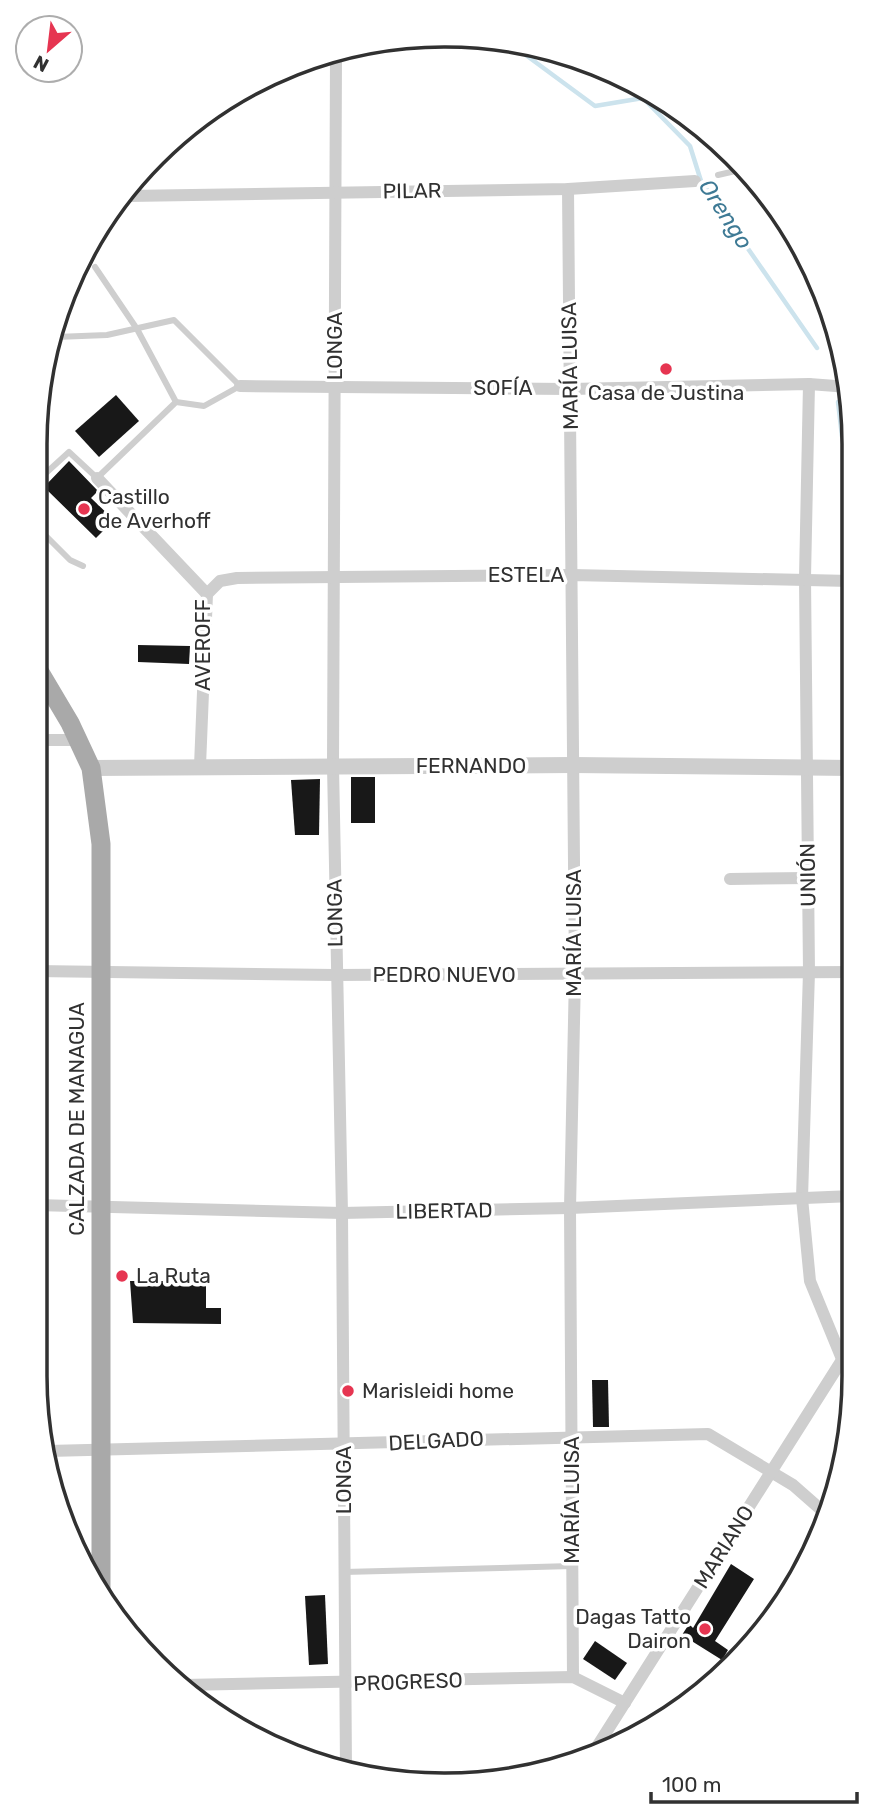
<svg xmlns="http://www.w3.org/2000/svg" width="889" height="1820" viewBox="0 0 889 1820" font-family="Rubik,sans-serif">
  <rect width="100%" height="100%" fill="#fff"/>
  <g fill="none" stroke-linecap="round" stroke-linejoin="round">
    <g stroke="#cce3ed" stroke-width="4.5">
      <polyline points="519,50 595,106 643,98 690,146 701,181 817,348"/>
      <polyline points="838,402 842,436 851,449"/>
    </g>
  </g>
  <g fill="#181818">
    <polygon points="116,395 139,421 99,457 75,431"/>
    <polygon points="69,461 98,491 91,498 114,520 96,538 44,487"/>
    <polygon points="138,645 190,646 189,664 138,662"/>
    <rect x="351" y="777" width="24" height="46"/>
    <polygon points="320,779 319,835 295,835 291,780"/>
    <polygon points="130,1281 206,1281 206,1308 221,1308 221,1324 133,1323"/>
    <polygon points="592,1380 608,1380 609,1427 593,1427"/>
    <polygon points="731,1564 754,1579 715,1641 728,1650 722,1660 682,1635 689,1624 693,1628"/>
    <polygon points="325,1595 328,1664 309,1665 305,1596"/>
    <polygon points="595,1641 627,1663 615,1680 583,1659"/>
  </g>
  <g fill="none" stroke-linecap="round" stroke-linejoin="round">
    <g stroke="#cecece" stroke-width="6">
      <polyline points="718,175 744,169"/>
      <polyline points="95,267 137,329 176,402"/>
      <polyline points="35,483 69,452 97,478 176,402 204,406 240,386 174,320 107,335 56,337"/>
      <polyline points="35,525 70,560 83,566"/>
      <polyline points="344,1572 572,1566"/>
    </g>
    <g stroke="#cecece" stroke-width="12">
      <polyline points="336,57 333,766 342,1213 346,1770"/>
      <polyline points="568,189 575,975 570,1208 573,1677"/>
      <polyline points="128,196 568,189 695,181"/>
      <polyline points="809,384 805,578 809,972 802,1198 810,1281 842,1359"/>
      <polyline points="240,386 570,389 809,384 849,387"/>
      <polyline points="97,478 207,594 200,766"/>
      <polyline points="207,594 220,581 237,578 572,575 851,581"/>
      <polyline points="35,740 79,740"/>
      <polyline points="730,879 808,878"/>
      <polyline points="35,971 335,975 853,972"/>
      <polyline points="35,1205 342,1213 570,1208 853,1196"/>
      <polyline points="48,1451 708,1434 793,1485 826,1514"/>
      <polyline points="184,1685 573,1677 625,1703"/>
      <polyline points="593,1753 854,1341"/>
    </g>
    <polyline stroke="#cecece" stroke-width="16" points="91,768 573,765 852,768"/>
    <polyline stroke="#a9a9a9" stroke-width="19" points="35,664 70,723 91,768 101,844 101,1589"/>
  </g>
  <g fill="#e63551" stroke="#fff" stroke-width="2.5">
    <circle cx="666" cy="369" r="7"/>
    <circle cx="84" cy="509" r="7"/>
    <circle cx="122" cy="1276" r="7"/>
    <circle cx="348" cy="1391" r="7"/>
    <circle cx="705" cy="1629" r="7"/>
  </g>
  <g text-anchor="middle" stroke-width="7" stroke-linejoin="round" paint-order="stroke">
    <g font-size="21" fill="#313131" stroke="#fff">
      <text transform="translate(412 191) rotate(-1)" y="7">PILAR</text>
      <text transform="translate(335 346) rotate(-90)" y="7">LONGA</text>
      <text transform="translate(570 366) rotate(-91)" y="7">MARÍA LUISA</text>
      <text x="503" y="395">SOFÍA</text>
      <text x="526" y="582">ESTELA</text>
      <text transform="translate(203 645) rotate(-90)" y="7">AVEROFF</text>
      <text x="471" y="773">FERNANDO</text>
      <text transform="translate(808 875) rotate(-91)" y="7">UNIÓN</text>
      <text transform="translate(335 913) rotate(-91)" y="7">LONGA</text>
      <text transform="translate(574 933) rotate(-90)" y="7">MARÍA LUISA</text>
      <text x="444" y="982">PEDRO NUEVO</text>
      <text transform="translate(77 1119) rotate(-90)" y="7">CALZADA DE MANAGUA</text>
      <text transform="translate(444 1211) rotate(-1)" y="7">LIBERTAD</text>
      <text transform="translate(436 1441) rotate(-3)" y="7">DELGADO</text>
      <text transform="translate(344 1480) rotate(-90)" y="7">LONGA</text>
      <text transform="translate(572 1500) rotate(-90)" y="7">MARÍA LUISA</text>
      <text transform="translate(724 1547) rotate(-58)" y="7">MARIANO</text>
      <text transform="translate(408 1682) rotate(-2)" y="7">PROGRESO</text>
    </g>
    <g font-size="21" fill="#313131" stroke="#fff" text-anchor="start">
      <text x="666" y="400" text-anchor="middle">Casa de Justina</text>
      <text x="98" y="504">Castillo<tspan x="98" dy="24">de Averhoff</tspan></text>
      <text x="136" y="1283">La Ruta</text>
      <text x="362" y="1398">Marisleidi home</text>
      <text x="691" y="1624" text-anchor="end">Dagas Tatto<tspan x="691" dy="24">Dairon</tspan></text>
    </g>
    <g font-size="23" font-style="italic" fill="#3e7a95" stroke="#fff">
      <text transform="translate(726 214) rotate(57)" y="8">Orengo</text>
    </g>
  </g>
  <path d="M0 0H889V1820H0ZM444 47H445A397 397 0 0 1 842 444V1376A397 397 0 0 1 445 1773H444A397 397 0 0 1 47 1376V444A397 397 0 0 1 444 47Z" fill="#fff" fill-rule="evenodd"/>
  <path fill="none" stroke="#313131" stroke-width="3.5" d="M444 47H445A397 397 0 0 1 842 444V1376A397 397 0 0 1 445 1773H444A397 397 0 0 1 47 1376V444A397 397 0 0 1 444 47Z"/>
  <g transform="translate(49 49) rotate(208)"><circle r="33" fill="#ffffff" stroke="#adadad" stroke-width="2"/>
  <path d="M0-5L12 26L0 18L-12 26Z" fill="#e63551"/>
  <text y="-10" font-size="19" font-weight="bold" text-anchor="middle" fill="#313131">N</text>
  </g>
  <path d="M651 1792v10h206v-10" fill="none" stroke="#313131" stroke-width="3.5"/>
  <text x="662" y="1792" font-size="21" fill="#313131" stroke="#ffffff" stroke-width="5" paint-order="stroke">100 m</text>
</svg>
